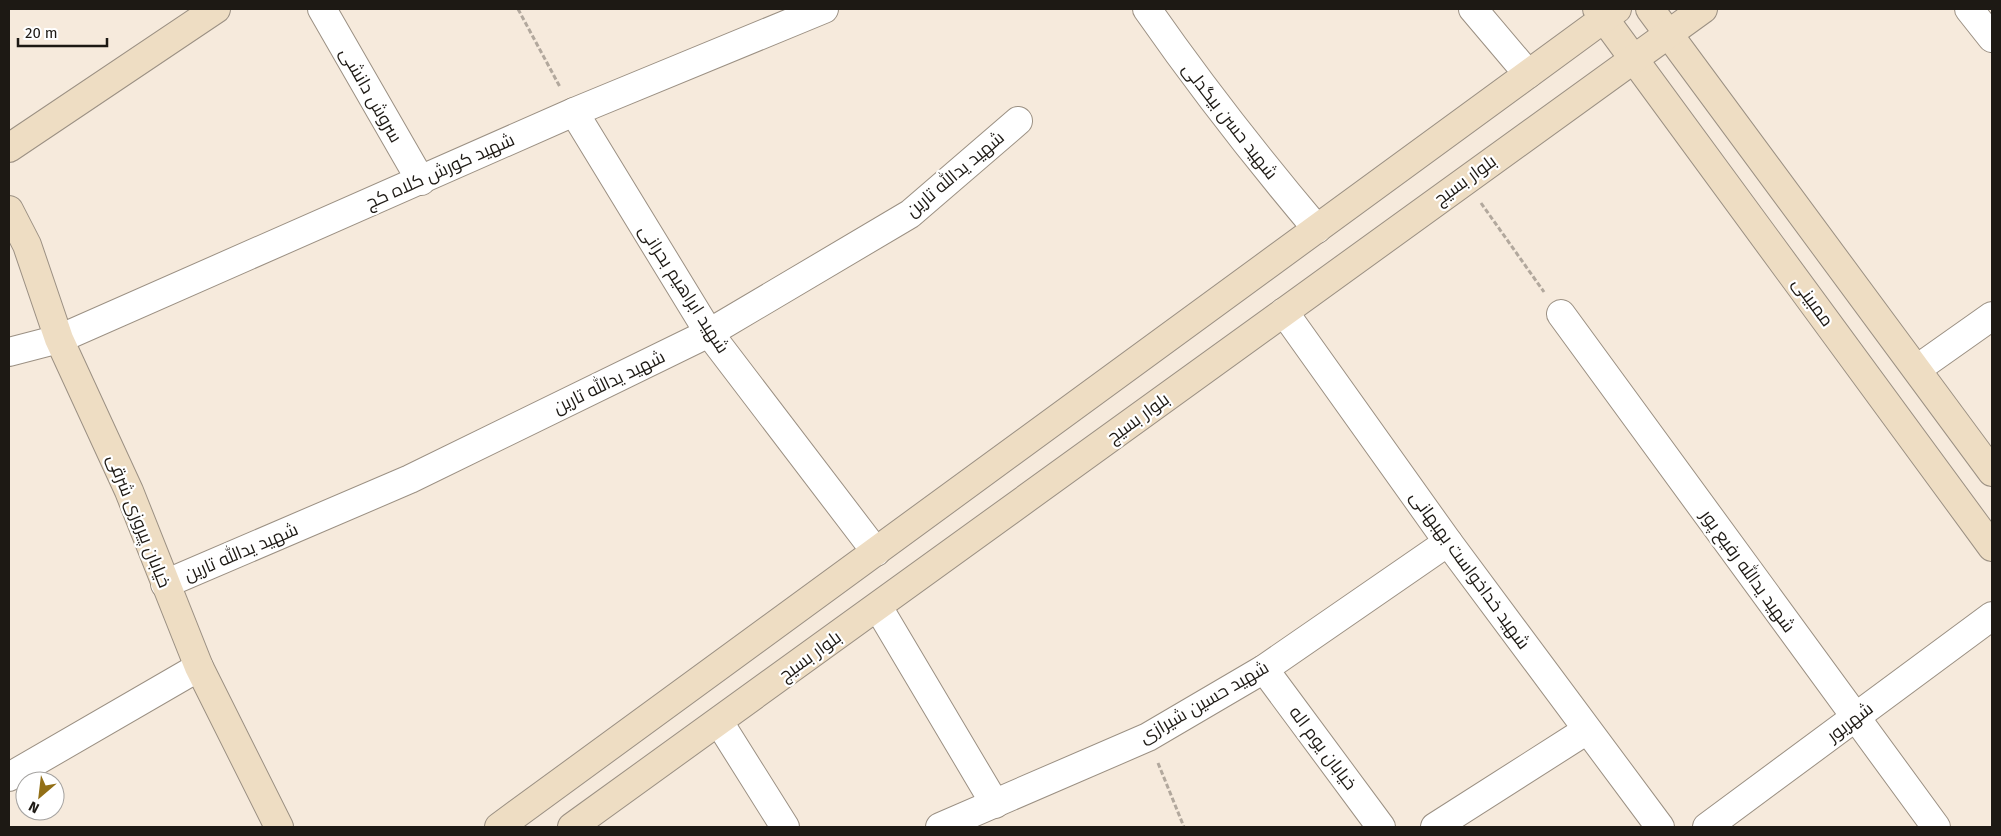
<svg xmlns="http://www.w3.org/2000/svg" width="2001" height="836" viewBox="0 0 2001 836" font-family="'Fira Sans',Cairo,sans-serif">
  <rect width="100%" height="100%" fill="#f6eadc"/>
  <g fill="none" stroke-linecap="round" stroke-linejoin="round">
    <g stroke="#9b9083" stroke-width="30">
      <g id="street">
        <polyline points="322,9 421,181"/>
        <path d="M1147 9C1200 85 1257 158 1317 229"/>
        <polyline points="1473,9 1528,74"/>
        <polyline points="1969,9 1992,38"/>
        <polyline points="574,112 709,333 876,552"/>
        <polyline points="1284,312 1448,542 1660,827"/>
        <polyline points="1561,314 1936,827"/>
        <polyline points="9,352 59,339 574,112 824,9"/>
        <polyline points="1917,369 1992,316"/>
        <polyline points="165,584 410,479 709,333 910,214 1018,121"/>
        <polyline points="878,607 995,804"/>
        <polyline points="1264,669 1381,827"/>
        <polyline points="719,722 785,827"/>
        <polyline points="9,777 199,667"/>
        <polyline points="940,827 1148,737 1264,669 1448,542"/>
        <polyline points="1435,827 1587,730"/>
        <polyline points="1707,827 1992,616"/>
      </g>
    </g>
    <g stroke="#9b9083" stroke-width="30">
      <g id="secondary">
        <polyline points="1597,9 1992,547"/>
        <polyline points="1650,9 1992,472"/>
        <polyline points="9,148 216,9"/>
        <polyline points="9,210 27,245 59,339 129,491 199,667 279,827"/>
        <polyline points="499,827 1617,9"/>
        <polyline points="572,827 1703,9"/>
      </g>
    </g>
    <g stroke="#b2a89d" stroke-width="3" stroke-dasharray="5 2.5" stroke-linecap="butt">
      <polyline points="518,9 560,87"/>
      <polyline points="1481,203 1544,292"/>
      <polyline points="1158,763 1184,827"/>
    </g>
    <use href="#street" stroke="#fff" stroke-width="28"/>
    <use href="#secondary" stroke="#eeddc3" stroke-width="28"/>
  </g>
  <g text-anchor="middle" stroke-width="4.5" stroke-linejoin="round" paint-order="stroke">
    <g font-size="18" fill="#1d1914" stroke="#fff">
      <text transform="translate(371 95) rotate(60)" y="6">سروش دانشی</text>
      <text transform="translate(1230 121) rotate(52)" y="6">شهید حسن بیگدلی</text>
      <text transform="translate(440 171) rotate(-24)" y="6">شهید کورش کلاه کج</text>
      <text transform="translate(955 174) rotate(-40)" y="6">شهید یدالله تارین</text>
      <text transform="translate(1465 180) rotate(-36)" y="6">بلوار بسیج</text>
      <text transform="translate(684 289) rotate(57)" y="6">شهید ابراهیم بحرانی</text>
      <text transform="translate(1813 302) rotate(54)" y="6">ممبینی</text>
      <text transform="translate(609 382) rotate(-26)" y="6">شهید یدالله تارین</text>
      <text transform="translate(1138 418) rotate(-36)" y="6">بلوار بسیج</text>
      <text transform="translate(139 521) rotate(68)" y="6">خیابان پیروزی شرقی</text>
      <text transform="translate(241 552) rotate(-23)" y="6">شهید یدالله تارین</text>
      <text transform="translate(1470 570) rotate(54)" y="6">شهید خداخواست بهبهانی</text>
      <text transform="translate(1748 571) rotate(54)" y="6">شهید یدالله رفیع پور</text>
      <text transform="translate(810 656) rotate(-36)" y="6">بلوار بسیج</text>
      <text transform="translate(1204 702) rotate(-30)" y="6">شهید حسین شیرازی</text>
      <text transform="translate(1850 722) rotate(-37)" y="6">شهریور</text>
      <text transform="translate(1323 748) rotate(53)" y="6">خیابان یوم اله</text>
    </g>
  </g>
  <rect width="2001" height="836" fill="none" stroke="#1d1914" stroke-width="20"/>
  <g transform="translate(40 796) rotate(208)"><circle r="24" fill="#ffffff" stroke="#a5a3a1"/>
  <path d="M0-4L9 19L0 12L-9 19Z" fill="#926f16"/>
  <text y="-8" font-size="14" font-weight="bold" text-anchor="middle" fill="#1d1914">N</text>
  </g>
  <path d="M18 38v8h89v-8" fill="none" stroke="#1d1914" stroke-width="2.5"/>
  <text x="25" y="38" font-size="15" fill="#1d1914" stroke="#ffffff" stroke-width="4" paint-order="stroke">20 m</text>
</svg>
